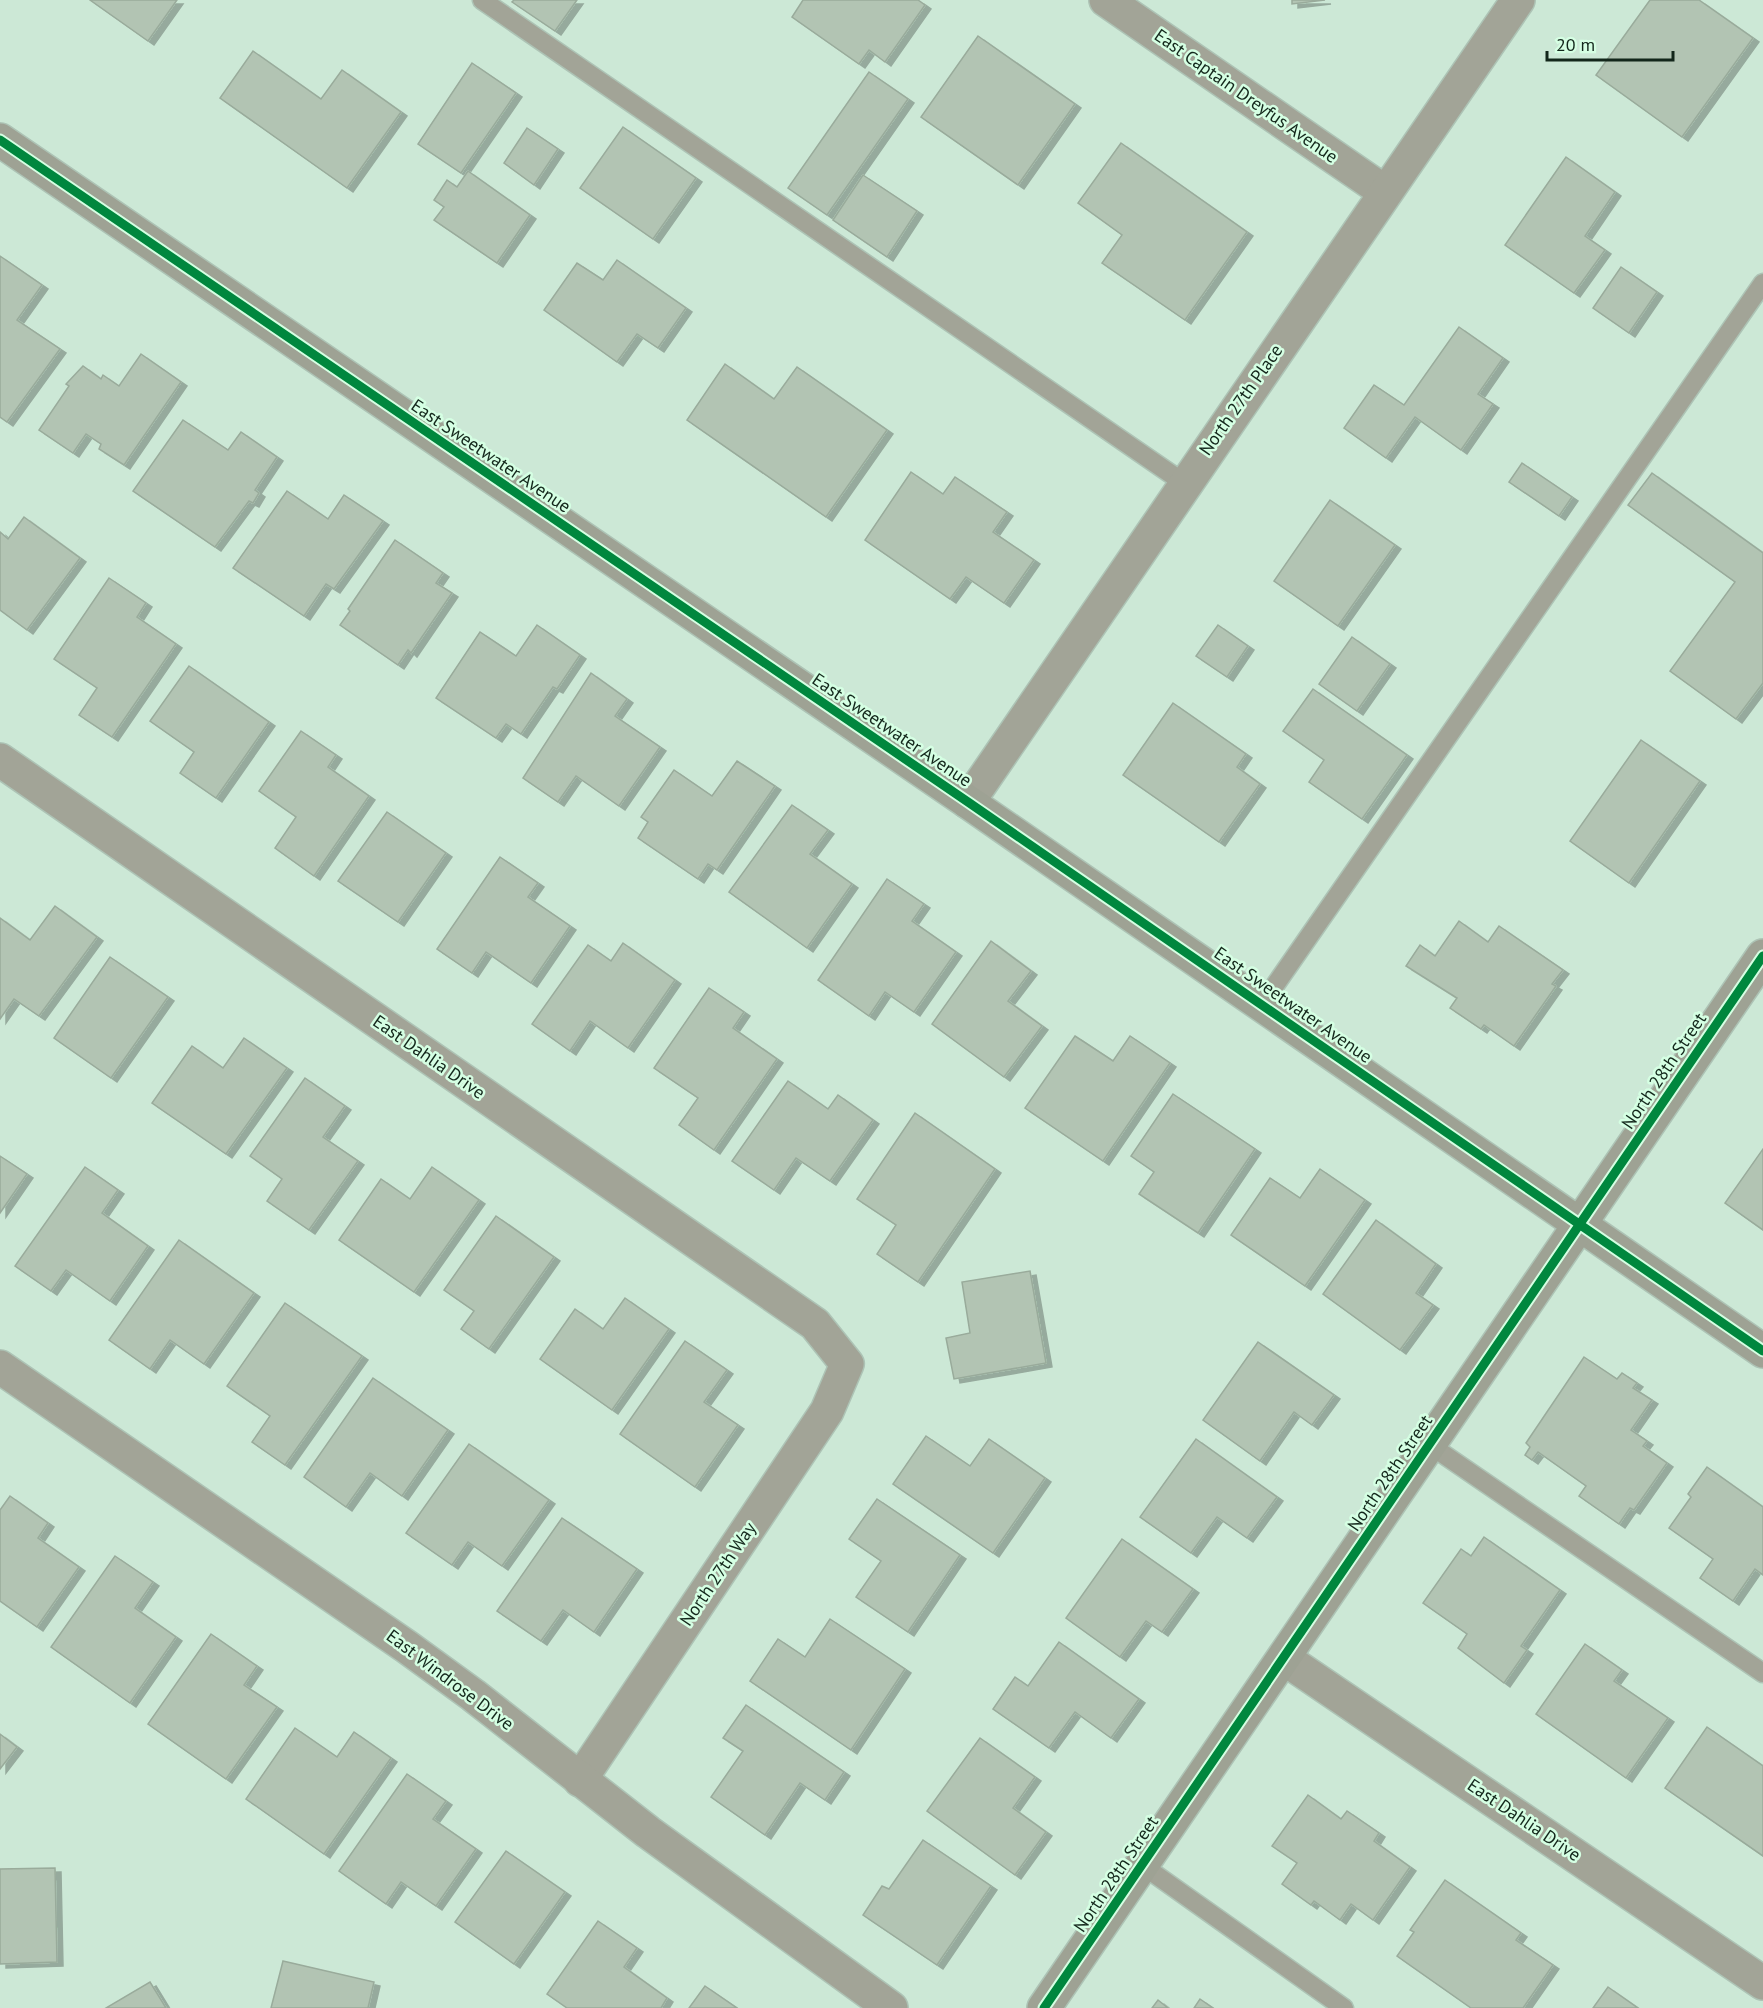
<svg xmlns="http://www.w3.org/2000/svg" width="1763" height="2008" viewBox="0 0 1763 2008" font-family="'PT Sans',sans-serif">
  <defs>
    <filter id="shadow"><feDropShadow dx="6" dy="4" stdDeviation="0" flood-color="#0004"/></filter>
  </defs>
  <rect width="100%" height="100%" fill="#cce8d6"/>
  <g fill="#b2c4b3" stroke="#99ab9b" stroke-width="1.5" filter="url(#shadow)">
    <polygon points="90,0 177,0 148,41"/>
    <polygon points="514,0 577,0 555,31 512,2"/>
    <polygon points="803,0 918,0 925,5 885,62 869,50 859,64 792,17"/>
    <polygon points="1292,0 1325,0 1292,4"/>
    <polygon points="1650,0 1699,0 1753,38 1682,137 1596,75"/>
    <polygon points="978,36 1075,104 1018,185 921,117"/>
    <polygon points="253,51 321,99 342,70 401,112 347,188 220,98"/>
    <polygon points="472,63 516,93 461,173 418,144"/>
    <polygon points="869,72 908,99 827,215 788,188"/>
    <polygon points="623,127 696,178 653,239 580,188"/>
    <polygon points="527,128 558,149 534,185 504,163"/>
    <polygon points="1121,143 1247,232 1185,320 1102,263 1122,235 1078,203"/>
    <polygon points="1566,157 1615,192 1585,236 1605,250 1574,293 1505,245"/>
    <polygon points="468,171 530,215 497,263 434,220 444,207 434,200 447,180 457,187"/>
    <polygon points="863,175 917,211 887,257 833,220"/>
    <polygon points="0,256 42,285 17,320 60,349 7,422 0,417"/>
    <polygon points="617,260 686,308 658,348 637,334 617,362 544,310 577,263 603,280"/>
    <polygon points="1621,267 1657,292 1629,333 1593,308"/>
    <polygon points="1459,327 1503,358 1478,394 1493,404 1461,450 1415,417 1386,458 1344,428 1374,385 1404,405"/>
    <polygon points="141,354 181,382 124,465 99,449 101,444 86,434 73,453 39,430 69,386 66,384 83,366 101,379 103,375 119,386"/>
    <polygon points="725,364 774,399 797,367 887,430 826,517 687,420"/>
    <polygon points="183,420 228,450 241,432 277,457 255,490 259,493 253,503 249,501 215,547 133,491"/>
    <polygon points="1522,463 1572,497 1559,516 1509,482"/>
    <polygon points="911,472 943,494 955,477 1007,512 993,532 1034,560 1004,603 966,577 950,599 865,540"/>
    <polygon points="1652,473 1763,553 1763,683 1736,719 1670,671 1735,582 1628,505"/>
    <polygon points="287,491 328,519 344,495 383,521 334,589 326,584 304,616 233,568"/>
    <polygon points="1330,500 1395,545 1338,626 1274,581"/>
    <polygon points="24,517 80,558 27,630 0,610 0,532 8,539"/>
    <polygon points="395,540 443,573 436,583 452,593 411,653 408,650 398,665 340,625 350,611 348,609"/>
    <polygon points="109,578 146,603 137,617 176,644 112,737 79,715 97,688 54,659"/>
    <polygon points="537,625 580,655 557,689 553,687 521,734 506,724 496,738 436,698 480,632 516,656"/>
    <polygon points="1218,625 1248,646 1227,677 1196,656"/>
    <polygon points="1352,637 1390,664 1357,711 1319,684"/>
    <polygon points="189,666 269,722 216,798 180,773 194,752 150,721"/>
    <polygon points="591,673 627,699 615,716 660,747 619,806 576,776 558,802 523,778"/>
    <polygon points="1313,689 1407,755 1362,819 1309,782 1324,760 1283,731"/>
    <polygon points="1173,703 1246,754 1237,767 1260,784 1219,842 1123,775"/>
    <polygon points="301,731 336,755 328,767 369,796 314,876 275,848 296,817 259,791"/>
    <polygon points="1641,740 1700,781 1629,883 1570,841"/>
    <polygon points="737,761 775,786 717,870 708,864 698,879 638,838 648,822 641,817 674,770 712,796"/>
    <polygon points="792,805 828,830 810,854 852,884 807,948 729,892"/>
    <polygon points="387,812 446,853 398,922 338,881"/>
    <polygon points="500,857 538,883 528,897 570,926 531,983 486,952 472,973 437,949"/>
    <polygon points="887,879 924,904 912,921 956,952 914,1012 885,992 869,1016 818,980"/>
    <polygon points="55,906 97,937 39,1016 14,999 0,1019 0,918 30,940"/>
    <polygon points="1459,921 1488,942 1499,926 1563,970 1552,984 1556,986 1514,1046 1484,1025 1481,1029 1450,1008 1457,998 1406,966 1420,945 1435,956"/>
    <polygon points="991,941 1031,971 1008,1001 1042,1026 1004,1077 932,1024"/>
    <polygon points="623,943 675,980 628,1048 590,1021 570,1051 532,1024 588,945 611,961"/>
    <polygon points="110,957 168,997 111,1078 54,1038"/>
    <polygon points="709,988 744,1012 733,1028 777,1059 714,1150 679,1125 698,1098 654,1068"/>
    <polygon points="1075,1036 1113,1061 1130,1036 1170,1063 1103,1161 1025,1108"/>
    <polygon points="244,1038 287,1068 226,1154 152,1103 192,1046 223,1068"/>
    <polygon points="305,1078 345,1106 323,1137 358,1161 309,1230 267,1201 282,1179 250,1156"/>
    <polygon points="788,1081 828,1109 838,1095 873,1120 830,1181 796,1158 774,1190 732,1161"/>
    <polygon points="1173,1094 1255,1149 1198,1233 1139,1194 1154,1172 1131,1156"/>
    <polygon points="915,1113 995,1169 918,1282 877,1254 896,1225 857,1199"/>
    <polygon points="1763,1149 1763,1230 1725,1203"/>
    <polygon points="0,1156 27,1174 0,1213"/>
    <polygon points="85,1167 118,1190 102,1213 148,1246 110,1301 66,1270 51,1291 15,1266"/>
    <polygon points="432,1167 479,1200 414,1292 339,1240 381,1179 410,1199"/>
    <polygon points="1320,1169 1365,1200 1305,1286 1231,1235 1270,1178 1300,1198"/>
    <polygon points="496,1216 554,1257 489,1349 461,1329 474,1311 444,1290"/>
    <polygon points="1376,1220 1436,1264 1416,1293 1433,1305 1400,1350 1323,1294"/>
    <polygon points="179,1240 254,1293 204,1364 170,1340 150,1369 109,1340"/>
    <polygon points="1030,1271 1046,1363 954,1379 946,1338 970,1333 962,1282"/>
    <polygon points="625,1298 669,1329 612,1410 540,1359 575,1309 603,1329"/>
    <polygon points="285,1303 362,1356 285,1465 252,1442 270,1416 227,1386"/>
    <polygon points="685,1341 727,1370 704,1402 738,1425 695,1487 620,1434"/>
    <polygon points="1258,1342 1334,1395 1312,1425 1294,1412 1260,1461 1203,1420"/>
    <polygon points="1584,1357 1617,1379 1622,1373 1637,1383 1633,1388 1652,1400 1631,1430 1647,1441 1643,1446 1667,1463 1634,1510 1630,1508 1619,1524 1579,1496 1586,1486 1538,1452 1532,1460 1525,1455 1530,1447 1526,1443"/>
    <polygon points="373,1378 448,1430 402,1496 370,1473 346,1507 304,1477"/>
    <polygon points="926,1436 970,1466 989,1439 1045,1478 993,1553 893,1484"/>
    <polygon points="1196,1439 1277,1497 1247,1538 1217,1517 1191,1553 1140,1517"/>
    <polygon points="469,1444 549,1500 502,1566 468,1542 452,1565 406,1533"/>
    <polygon points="1707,1467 1763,1507 1763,1575 1755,1569 1733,1601 1700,1578 1713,1559 1669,1528 1691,1497 1688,1494"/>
    <polygon points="10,1496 48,1523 38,1538 79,1567 37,1627 0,1601 0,1510"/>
    <polygon points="877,1499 960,1555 908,1632 856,1597 881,1561 849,1539"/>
    <polygon points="562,1518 637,1569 594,1632 563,1610 541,1641 497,1611"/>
    <polygon points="1484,1537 1560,1590 1521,1646 1527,1650 1504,1683 1458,1648 1467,1634 1423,1603 1461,1549 1471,1556"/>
    <polygon points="1122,1539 1193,1589 1162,1632 1146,1621 1120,1657 1066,1618"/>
    <polygon points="115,1556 153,1582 135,1608 176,1637 130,1703 51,1647"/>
    <polygon points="830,1619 905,1669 851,1750 750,1681 778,1639 805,1657"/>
    <polygon points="211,1634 257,1666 244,1685 277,1707 226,1779 148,1724"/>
    <polygon points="1059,1642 1139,1699 1111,1738 1075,1712 1049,1748 993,1709 1015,1677 1028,1686"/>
    <polygon points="1585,1644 1622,1670 1614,1681 1668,1718 1626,1778 1536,1714"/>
    <polygon points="746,1705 844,1772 825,1800 800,1783 765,1835 711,1797 743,1751 723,1738"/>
    <polygon points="1707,1727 1763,1766 1763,1856 1665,1788"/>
    <polygon points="295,1728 337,1757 354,1732 391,1758 324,1854 246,1799"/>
    <polygon points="0,1734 17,1747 0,1769"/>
    <polygon points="980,1738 1035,1777 1013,1808 1046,1832 1015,1875 927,1811"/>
    <polygon points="407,1774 446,1801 433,1819 476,1849 436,1906 401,1882 386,1904 339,1871"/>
    <polygon points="1308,1795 1341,1819 1347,1811 1379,1833 1374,1841 1410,1867 1373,1920 1351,1904 1340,1920 1314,1901 1311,1905 1282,1884 1297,1863 1272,1846"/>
    <polygon points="923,1840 991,1886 937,1965 863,1915 882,1886 889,1889"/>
    <polygon points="506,1851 565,1892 514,1964 455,1922"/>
    <polygon points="55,1868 57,1962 0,1964 0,1869"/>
    <polygon points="1445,1880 1521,1933 1516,1940 1553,1965 1523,2008 1471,2008 1397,1956 1414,1932 1410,1930"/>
    <polygon points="598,1921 637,1948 624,1967 667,1998 661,2008 567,2008 547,1994"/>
    <polygon points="283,1961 374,1982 368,2008 271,2008"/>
    <polygon points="150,1982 166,2008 106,2008"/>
    <polygon points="705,1986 737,2008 689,2008"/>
    <polygon points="1608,1987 1638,2008 1593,2008"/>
    <polygon points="1200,1999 1213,2008 1194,2008"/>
    <polygon points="1158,2000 1168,2008 1152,2008"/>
  </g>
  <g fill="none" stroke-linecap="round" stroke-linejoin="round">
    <g stroke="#adc3b5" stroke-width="21">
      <g id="lane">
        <polyline points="482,0 1184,483"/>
        <polyline points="1262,1004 1763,283"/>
        <polyline points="1430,1445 1763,1673"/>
        <polyline points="1142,1865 1344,2008"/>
      </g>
    </g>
    <g stroke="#adc3b5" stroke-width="36">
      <g id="street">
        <polyline points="1106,0 1385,192"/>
        <polyline points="0,760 815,1324 847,1364 827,1411 580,1780"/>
        <polyline points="968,802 1518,0"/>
        <polyline points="0,1367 407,1647 473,1695 648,1832 891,2008"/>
        <polyline points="1285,1659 1763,1983"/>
      </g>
    </g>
    <g stroke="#adc3b5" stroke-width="36">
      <g id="secondary">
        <polyline points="0,140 968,802 1763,1351"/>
        <polyline points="1044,2008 1763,956"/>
      </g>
    </g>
    <use href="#lane" stroke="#a2a497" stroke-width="18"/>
    <use href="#street" stroke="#a2a497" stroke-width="33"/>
    <use href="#secondary" stroke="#9ea294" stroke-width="33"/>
    <g stroke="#d5ffe3" stroke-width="13">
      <g id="cycleway">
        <polyline points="0,140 968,802 1763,1351"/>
        <polyline points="1044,2008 1763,956"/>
      </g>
    </g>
    <use href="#cycleway" stroke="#00873e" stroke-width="9"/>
  </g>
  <g text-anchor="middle" stroke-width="5" stroke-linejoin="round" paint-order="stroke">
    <g font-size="18" fill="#13271b" stroke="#d5ffe3">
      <text transform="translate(1246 96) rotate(35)" y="6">East Captain Dreyfus Avenue</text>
      <text transform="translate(1241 400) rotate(-55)" y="6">North 27th Place</text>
      <text transform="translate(491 456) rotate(34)" y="6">East Sweetwater Avenue</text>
      <text transform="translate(892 730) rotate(34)" y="6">East Sweetwater Avenue</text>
      <text transform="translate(1293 1005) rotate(35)" y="6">East Sweetwater Avenue</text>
      <text transform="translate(429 1057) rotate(35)" y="6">East Dahlia Drive</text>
      <text transform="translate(1664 1071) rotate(-56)" y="6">North 28th Street</text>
      <text transform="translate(1390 1473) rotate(-56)" y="6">North 28th Street</text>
      <text transform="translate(718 1574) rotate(-56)" y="6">North 27th Way</text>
      <text transform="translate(450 1680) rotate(37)" y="6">East Windrose Drive</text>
      <text transform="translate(1524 1820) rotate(34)" y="6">East Dahlia Drive</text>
      <text transform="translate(1116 1874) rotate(-56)" y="6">North 28th Street</text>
    </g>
  </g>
  <path d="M1547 51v9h126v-9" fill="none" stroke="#13271b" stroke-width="3"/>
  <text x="1556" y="51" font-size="18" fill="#13271b" stroke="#d5ffe3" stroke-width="4.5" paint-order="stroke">20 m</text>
</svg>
